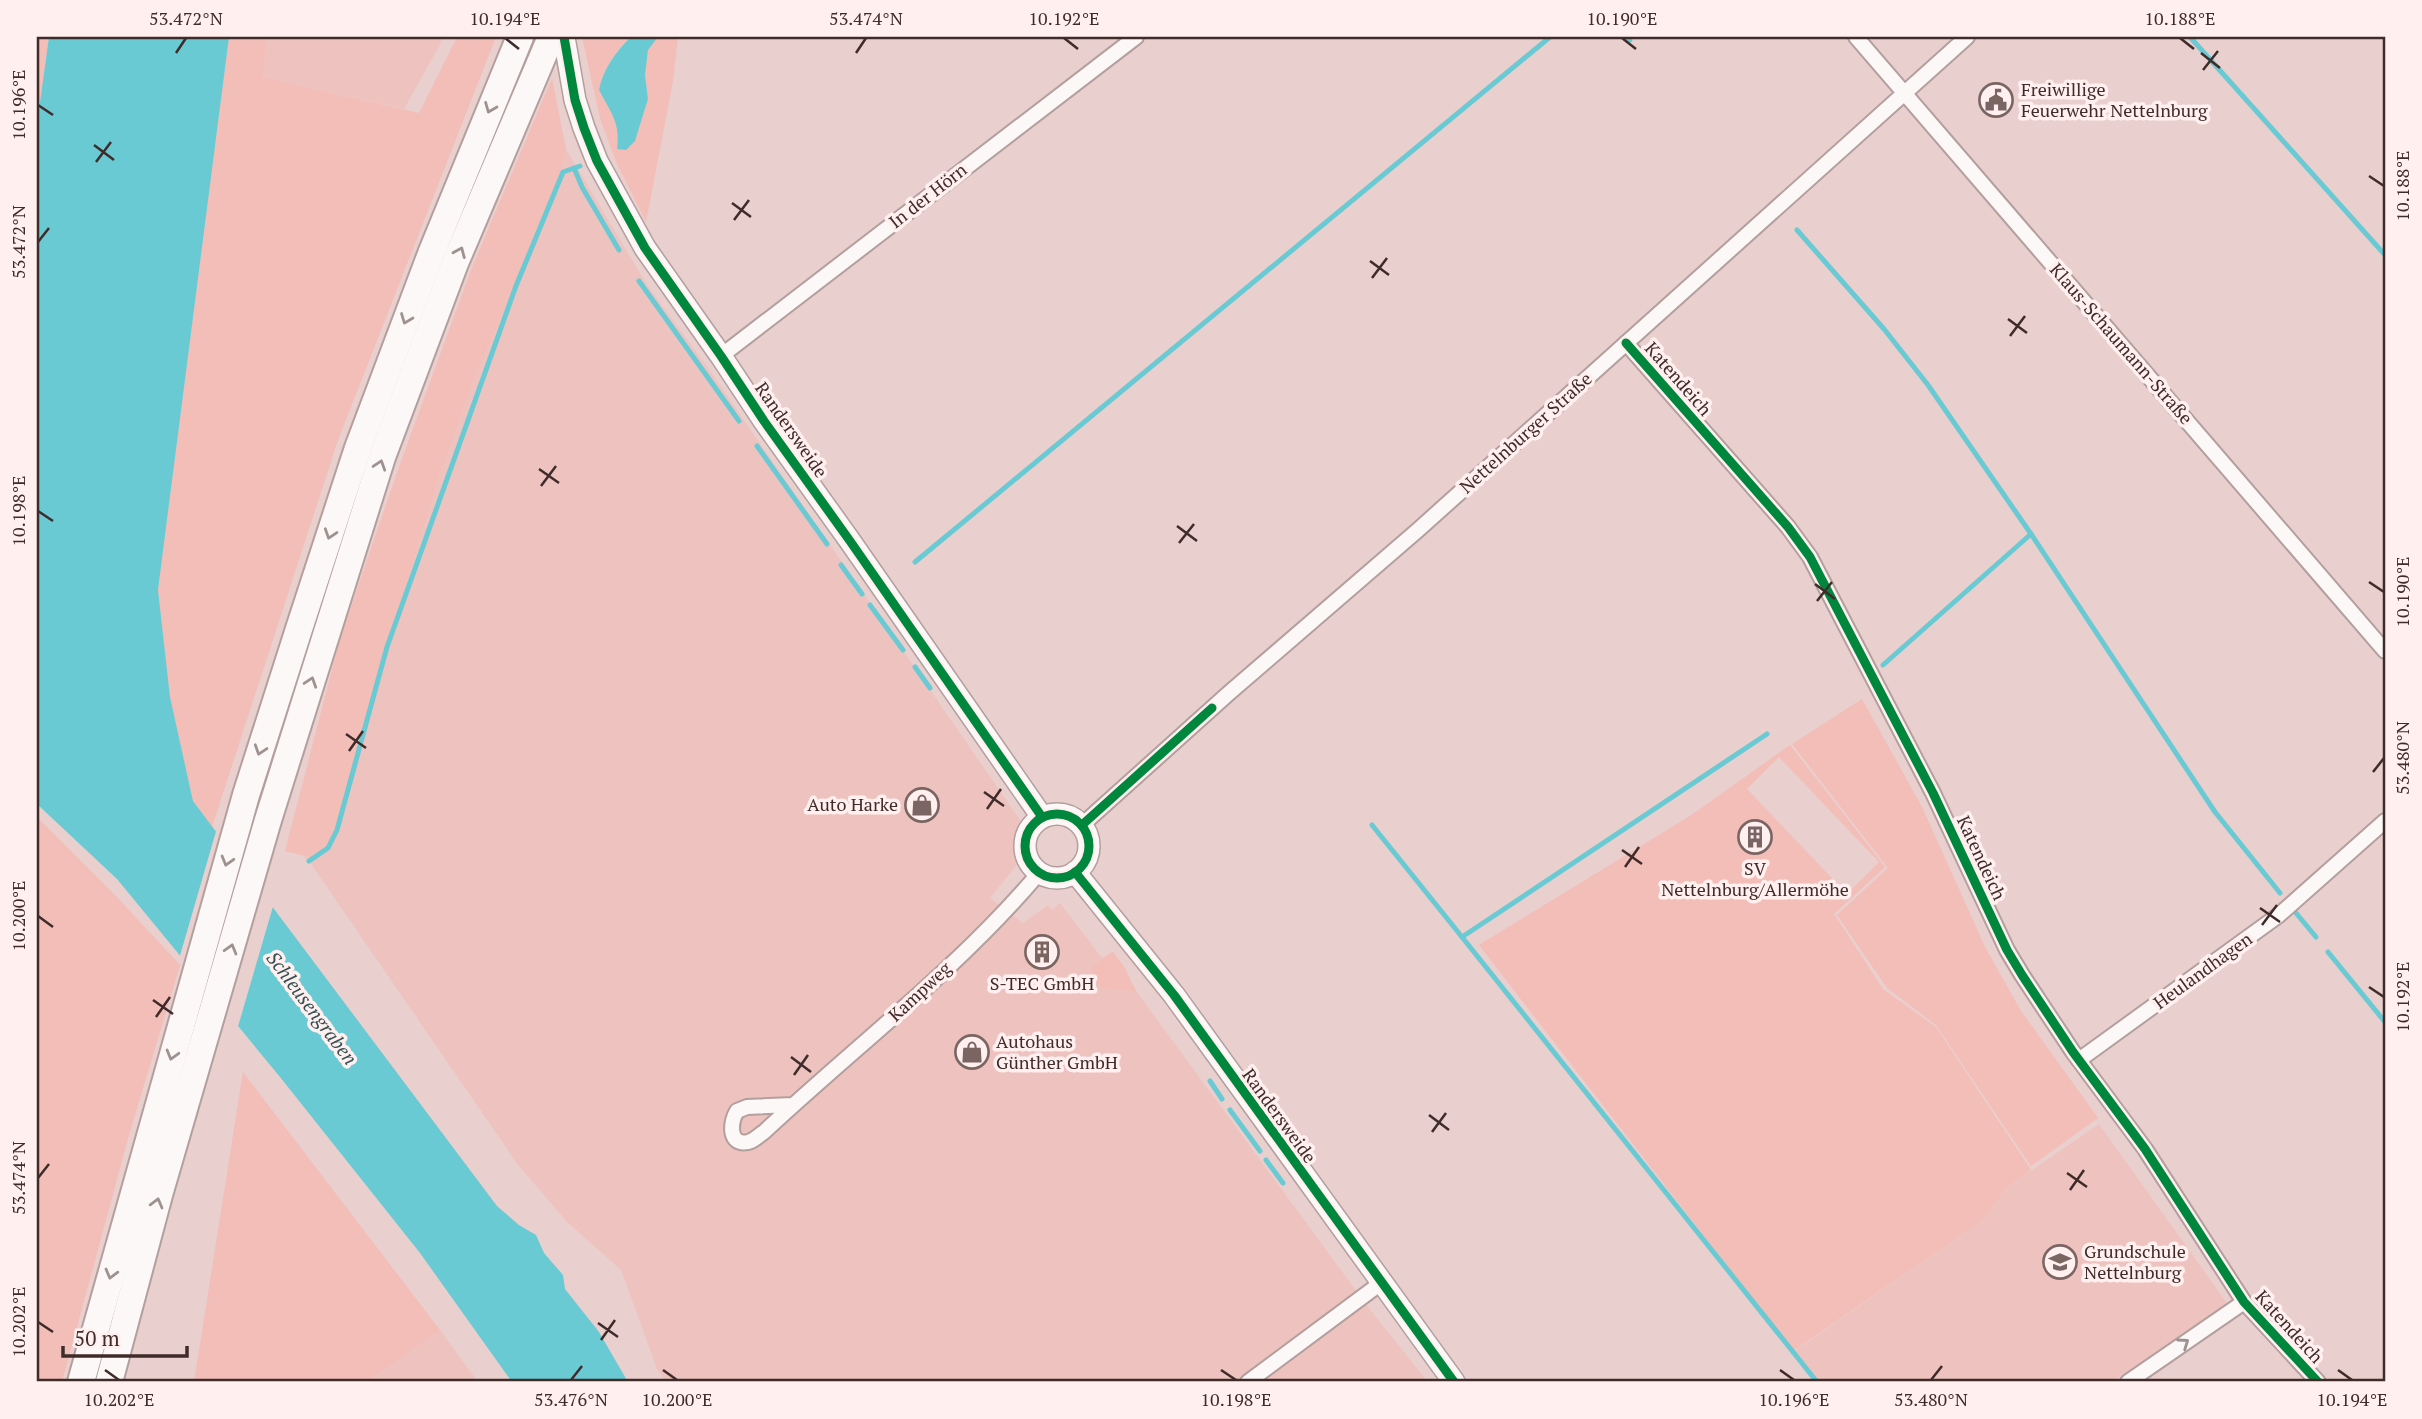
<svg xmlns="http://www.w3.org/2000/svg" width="2422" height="1419" viewBox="0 0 2422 1419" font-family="'PT Serif',serif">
  <rect width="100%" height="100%" fill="#e9cfcd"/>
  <g fill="#eec3bf">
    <polygon points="267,37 444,37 404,109 263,77"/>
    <polygon points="566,149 647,285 708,368 1020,820 1016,866 990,898 1023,923 1048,905 1052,910 1060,903 1102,958 1113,952 1124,967 1136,991 1371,1311 1428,1382 666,1382 657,1369 621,1270 567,1222 518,1165 309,861 302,856 313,858 337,830 387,647 439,478 472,385 558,185"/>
    <polygon points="2099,1124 2227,1303 2112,1382 1817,1382 1793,1352 1983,1220 2007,1187"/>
    <polygon points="440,1330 478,1382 367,1382"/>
  </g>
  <g fill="#f3bdb8" fill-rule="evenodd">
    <polygon points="37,37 49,37 37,124"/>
    <polygon points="229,37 267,37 263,77 419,113 457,37 496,37 338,440 212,827 193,801 170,698 158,590"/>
    <path d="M582 37H631C615 52 601 70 600 93L610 106 620 133 635 141 648 99 645 75 648 50 658 37H678L673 81 646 222 617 164 600 118Z"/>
    <polygon points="552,78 566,149 558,185 472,385 439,478 387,647 337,830 328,848 313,858 285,851 340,639 400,464 471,270"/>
    <polygon points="1862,699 1922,807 1985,947 2021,1011 2098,1118 2031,1166 1936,1025 1887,988 1837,915 1888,868 1792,744"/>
    <path d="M1790 745 1885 867 1834 914 1883 989 1936 1027 2031 1170 2007 1187 1983 1220 1793 1351 1479 945 1693 814ZM1779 757 1879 862 1847 894 1747 789Z"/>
    <polygon points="37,817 113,893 180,965 129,1135 62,1382 37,1382"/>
    <polygon points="1113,952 1124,967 1136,991 1102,988 1091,973 1093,966"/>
    <polygon points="243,1072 440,1330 367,1382 194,1382"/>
  </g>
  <g fill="#6acad4">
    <polygon points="49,37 229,37 158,590 170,697 193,801 497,1206 519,1225 536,1235 544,1253 563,1275 565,1289 599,1332 628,1382 512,1382 420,1253 280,1077 117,879 37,804 37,124"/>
    <path d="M631 37H658L648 50 645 75 648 99 635 141 626 150 617 149C621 123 610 111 599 90 603 69 616 51 631 37Z"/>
  </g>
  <polygon fill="#e9cfcd" points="217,828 274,903 237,1030 179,959"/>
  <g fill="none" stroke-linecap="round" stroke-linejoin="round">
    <g stroke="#6acad4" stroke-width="5">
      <polyline points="1627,37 1630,40"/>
      <polyline points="2190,37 2385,255"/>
      <polyline points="574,168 582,187 619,250"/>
      <polyline points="1797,230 1884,329 1928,385 2031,534 2215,812 2280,893"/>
      <polyline points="639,281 739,421"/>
      <polyline points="757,446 827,544"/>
      <polyline points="915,562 1550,37"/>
      <polyline points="841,565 862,594"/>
      <polyline points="870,605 903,650"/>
      <polyline points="1883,665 2031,534"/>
      <polyline points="915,667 930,688"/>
      <polyline points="1372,825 1462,937 1767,734"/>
      <polyline points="309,861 328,848 337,830 387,647 516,286 563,172 580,166"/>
      <polyline points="2296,913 2316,937"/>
      <polyline points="1462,937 1817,1382"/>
      <polyline points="2328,952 2385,1022"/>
      <polyline points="1210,1081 1222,1099"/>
      <polyline points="1230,1110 1260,1151"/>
      <polyline points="1266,1160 1283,1183"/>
    </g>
    <g stroke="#b39f9d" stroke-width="18">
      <g id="street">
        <polyline points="1856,37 2385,651"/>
        <polyline points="1626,343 1788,527 1810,557 1933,793 2007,950 2022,975 2073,1052 2145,1149 2244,1302 2318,1382"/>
        <polyline points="721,356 1136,37"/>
        <polyline points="1082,825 1229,693 1418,530 1967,37"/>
        <polyline points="2079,1060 2279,915 2385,821"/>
        <path d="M793 1105 747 1107 737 1111C730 1122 728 1146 748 1142 754 1141 759 1135 764 1132 856 1046 958 969 1039 873"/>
        <polyline points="1248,1382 1381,1283"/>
        <polyline points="2128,1382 2244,1302"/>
      </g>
    </g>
    <g stroke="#b39f9d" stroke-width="24">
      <g id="secondary">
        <polyline points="564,37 575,100 584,128 597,161 645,248 721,356 764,421 850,541 1042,817"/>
        <circle cx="1057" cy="846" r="32"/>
        <polyline points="1075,872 1174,995 1454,1382"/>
      </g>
    </g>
    <g stroke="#b39f9d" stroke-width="30">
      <g id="highway">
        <polyline points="81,1382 246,795 299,629 358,448 431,254 520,37"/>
        <polyline points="109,1382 159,1195 268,820 382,457 455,263 551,37"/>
      </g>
    </g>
    <use href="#street" stroke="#fcf8f8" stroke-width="14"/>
    <use href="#secondary" stroke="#fcf8f8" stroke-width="21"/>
    <use href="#highway" stroke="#fcf8f8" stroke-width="26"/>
    <g stroke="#ffefee" stroke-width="13">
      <g id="cycleway">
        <polyline points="564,37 575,100 584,128 597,161 645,248 721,356 764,421 850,541 1042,817"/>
        <polyline points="1626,343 1788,527 1810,557 1933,793 2007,950 2022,975 2073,1052 2145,1149 2244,1302 2318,1382"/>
        <circle cx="1057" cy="846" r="32"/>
        <polyline points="1082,825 1212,708"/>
        <polyline points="1075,872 1174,995 1454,1382"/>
      </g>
    </g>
    <use href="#cycleway" stroke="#00873e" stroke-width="9"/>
  </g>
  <defs><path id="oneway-chevron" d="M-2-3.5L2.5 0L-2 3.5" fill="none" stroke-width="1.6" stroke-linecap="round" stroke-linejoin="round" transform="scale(1.75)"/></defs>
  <g stroke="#9e9291">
    <use href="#oneway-chevron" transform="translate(490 108) rotate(112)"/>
    <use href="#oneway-chevron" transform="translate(460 252) rotate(-67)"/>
    <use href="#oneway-chevron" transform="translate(406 319) rotate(111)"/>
    <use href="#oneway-chevron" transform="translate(380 465) rotate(-72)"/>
    <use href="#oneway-chevron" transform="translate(330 534) rotate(108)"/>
    <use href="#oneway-chevron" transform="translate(311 682) rotate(-72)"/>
    <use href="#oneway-chevron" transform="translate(260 750) rotate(108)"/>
    <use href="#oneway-chevron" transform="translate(227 861) rotate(106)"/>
    <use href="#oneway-chevron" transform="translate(231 949) rotate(-74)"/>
    <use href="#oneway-chevron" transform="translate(172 1055) rotate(106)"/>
    <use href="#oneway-chevron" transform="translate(157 1203) rotate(-75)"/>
    <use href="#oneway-chevron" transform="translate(111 1274) rotate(105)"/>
    <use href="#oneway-chevron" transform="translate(2184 1343) rotate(-35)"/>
  </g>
  <path fill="none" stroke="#3f2c2a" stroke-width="2.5" d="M505 38 519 49M1064 38 1078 49M1622 38 1636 49M2180 38 2194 49M176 53 186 38M856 53 866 38M2201 53 2220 68M2203 70 2218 51M38 105 53 115M94 145 114 160M96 162 111 142M2369 176 2384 186M732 203 751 217M734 220 749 200M38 242 49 228M1370 261 1389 275M1372 278 1387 258M2008 319 2027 333M2010 336 2025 316M539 469 559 483M541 486 556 466M38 511 53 521M1177 526 1197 541M1179 543 1194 524M2369 582 2384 592M1815 584 1835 599M1817 601 1832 582M346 734 366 748M349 751 363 731M2373 772 2384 758M984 792 1004 806M987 809 1001 789M1622 850 1642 864M1625 867 1639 847M2260 908 2280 922M38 916 53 927M2262 925 2277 905M2369 987 2384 997M153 1000 173 1014M156 1017 170 997M791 1057 811 1072M794 1075 808 1055M1429 1115 1449 1130M1432 1132 1446 1113M2067 1173 2087 1187M38 1178 49 1164M2070 1190 2084 1170M38 1322 53 1332M598 1323 618 1337M601 1340 615 1320M105 1370 119 1380M663 1370 677 1380M1221 1370 1236 1380M1780 1370 1794 1380M2338 1370 2352 1380M571 1380 582 1366M1931 1380 1942 1366"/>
  <defs>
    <g id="civic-ring" transform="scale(1.75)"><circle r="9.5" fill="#ffefee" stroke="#7a6563" stroke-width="1.5"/><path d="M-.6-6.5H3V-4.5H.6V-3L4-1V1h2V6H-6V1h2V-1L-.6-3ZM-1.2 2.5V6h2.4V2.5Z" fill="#7a6563"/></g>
    <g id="shop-ring" transform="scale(1.75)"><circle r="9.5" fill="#ffefee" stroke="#7a6563" stroke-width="1.5"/><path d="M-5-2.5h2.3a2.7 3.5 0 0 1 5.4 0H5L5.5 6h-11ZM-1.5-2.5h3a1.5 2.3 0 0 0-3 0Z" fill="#7a6563"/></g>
    <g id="building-ring" transform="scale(1.75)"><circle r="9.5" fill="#ffefee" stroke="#7a6563" stroke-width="1.5"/><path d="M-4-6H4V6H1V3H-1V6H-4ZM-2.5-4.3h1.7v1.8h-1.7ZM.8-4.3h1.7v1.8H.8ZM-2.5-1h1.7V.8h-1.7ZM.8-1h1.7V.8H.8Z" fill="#7a6563"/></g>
    <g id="school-ring" transform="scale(1.75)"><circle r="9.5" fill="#ffefee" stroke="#7a6563" stroke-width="1.5"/><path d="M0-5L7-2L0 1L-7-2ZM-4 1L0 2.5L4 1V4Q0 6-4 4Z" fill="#7a6563"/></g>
  </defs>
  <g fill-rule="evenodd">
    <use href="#civic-ring" x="1996" y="100"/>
    <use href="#shop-ring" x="922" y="805"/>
    <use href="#building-ring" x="1755" y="837"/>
    <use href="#building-ring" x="1042" y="952"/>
    <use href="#shop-ring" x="972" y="1052"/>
    <use href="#school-ring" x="2060" y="1262"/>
  </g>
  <g text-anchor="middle" stroke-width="7" stroke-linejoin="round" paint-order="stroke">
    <g font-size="18" fill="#3f2c2a" stroke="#ffefee" text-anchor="start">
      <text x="2021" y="96">Freiwillige<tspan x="2021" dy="21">Feuerwehr Nettelnburg</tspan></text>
      <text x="898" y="811" text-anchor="end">Auto Harke</text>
      <text x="1755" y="875" text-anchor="middle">SV<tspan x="1755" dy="21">Nettelnburg/Allermöhe</tspan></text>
      <text x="1042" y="990" text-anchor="middle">S-TEC GmbH</text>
      <text x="996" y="1048">Autohaus<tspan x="996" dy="21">Günther GmbH</tspan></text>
      <text x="2084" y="1258">Grundschule<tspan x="2084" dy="21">Nettelnburg</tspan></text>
    </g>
    <g font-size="18" fill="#3f2c2a" stroke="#ffefee">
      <text transform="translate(928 196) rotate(-38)" y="6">In der Hörn</text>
      <text transform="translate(2121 344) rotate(49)" y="6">Klaus-Schaumann-Straße</text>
      <text transform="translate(1678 379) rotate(49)" y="6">Katendeich</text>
      <text transform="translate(791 430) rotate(55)" y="6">Randersweide</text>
      <text transform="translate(1526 433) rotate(-42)" y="6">Nettelnburger Straße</text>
      <text transform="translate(1981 858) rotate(65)" y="6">Katendeich</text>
      <text transform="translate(2203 971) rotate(-36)" y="6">Heulandhagen</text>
      <text transform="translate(920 992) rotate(-43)" y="6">Kampweg</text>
      <text transform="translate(1279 1116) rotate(54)" y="6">Randersweide</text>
      <text transform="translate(2289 1327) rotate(48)" y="6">Katendeich</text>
    </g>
    <g font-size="19" font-style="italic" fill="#325053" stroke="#ffefee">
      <text transform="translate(312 1008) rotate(53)" y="7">Schleusengraben</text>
    </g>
  </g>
  <rect width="2422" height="1419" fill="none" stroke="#ffefee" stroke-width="77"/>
  <path d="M63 1346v10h124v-10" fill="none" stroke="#3f2c2a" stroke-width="3.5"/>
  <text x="74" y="1346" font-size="21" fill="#3f2c2a" stroke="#ffefee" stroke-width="5" paint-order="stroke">50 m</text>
  <rect x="38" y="38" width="2346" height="1342" fill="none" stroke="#3f2c2a" stroke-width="2.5"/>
  <g font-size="18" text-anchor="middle" fill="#3f2c2a">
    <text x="186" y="25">53.472°N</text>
    <text x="505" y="25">10.194°E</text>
    <text x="866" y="25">53.474°N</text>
    <text x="1064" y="25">10.192°E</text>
    <text x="1622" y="25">10.190°E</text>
    <text x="2180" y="25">10.188°E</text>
    <text transform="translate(19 105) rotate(-90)" y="6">10.196°E</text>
    <text transform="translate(2403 186) rotate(-90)" y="6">10.188°E</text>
    <text transform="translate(19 242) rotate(-90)" y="6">53.472°N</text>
    <text transform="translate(19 511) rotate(-90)" y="6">10.198°E</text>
    <text transform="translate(2403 592) rotate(-90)" y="6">10.190°E</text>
    <text transform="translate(2403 758) rotate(-90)" y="6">53.480°N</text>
    <text transform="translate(19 916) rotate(-90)" y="6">10.200°E</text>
    <text transform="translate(2403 997) rotate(-90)" y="6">10.192°E</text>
    <text transform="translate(19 1178) rotate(-90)" y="6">53.474°N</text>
    <text transform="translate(19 1322) rotate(-90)" y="6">10.202°E</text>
    <text x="119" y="1406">10.202°E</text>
    <text x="571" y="1406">53.476°N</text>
    <text x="677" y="1406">10.200°E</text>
    <text x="1236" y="1406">10.198°E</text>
    <text x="1794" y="1406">10.196°E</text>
    <text x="1931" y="1406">53.480°N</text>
    <text x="2352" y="1406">10.194°E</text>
  </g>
</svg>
